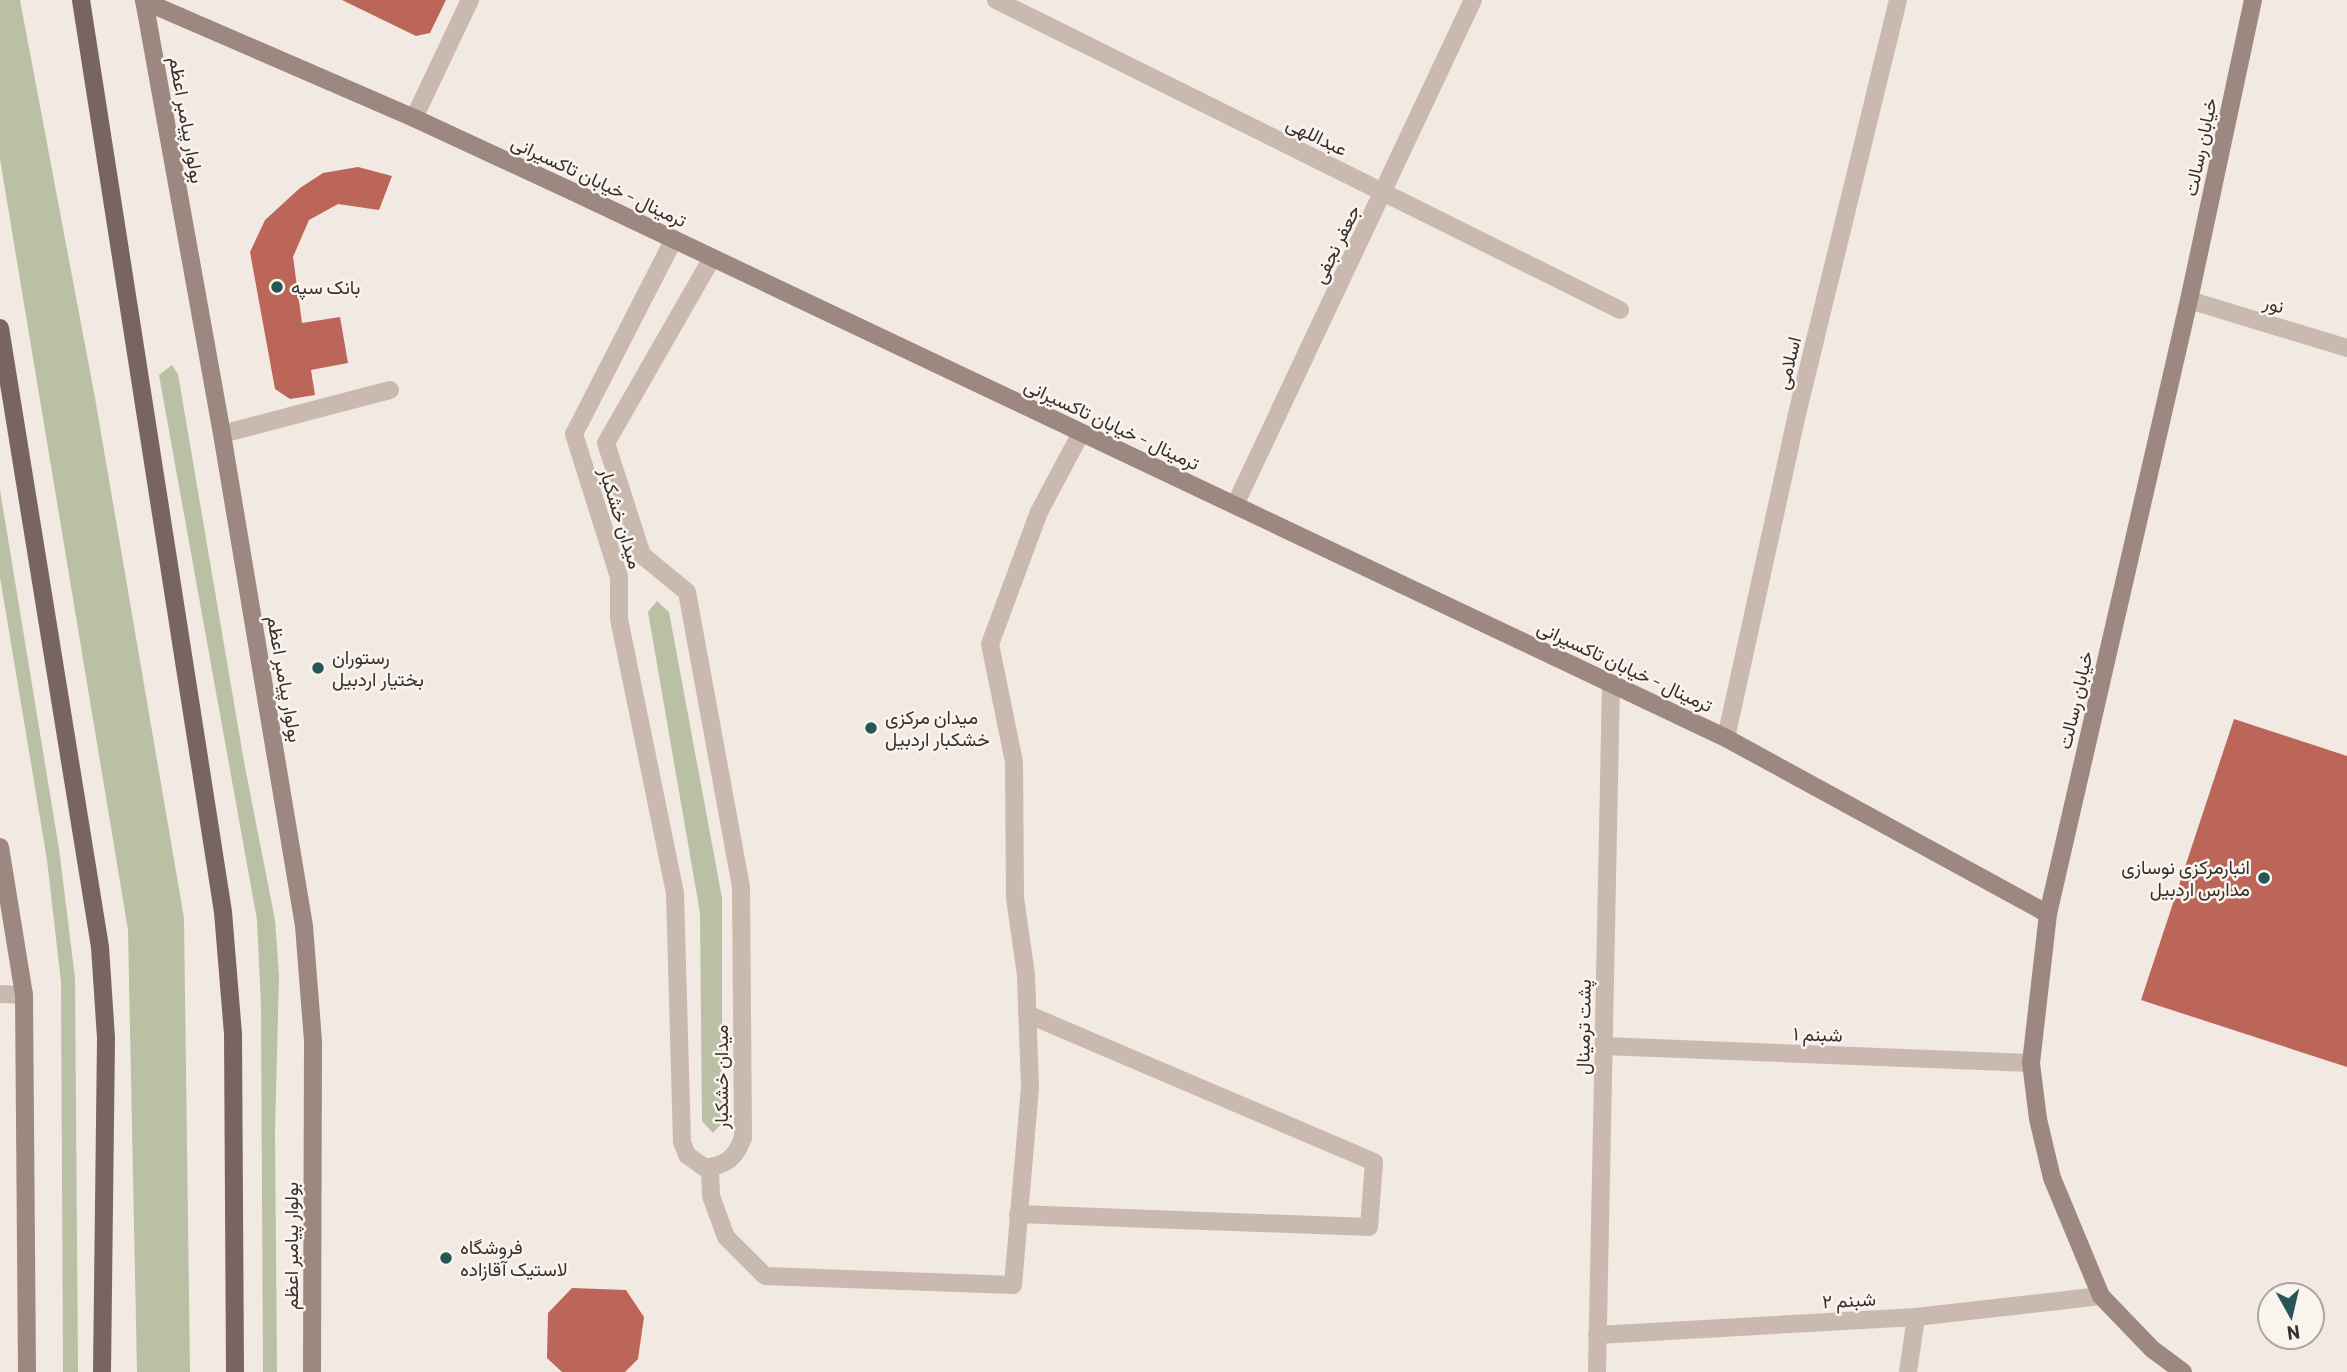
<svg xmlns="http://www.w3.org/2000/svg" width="2347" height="1372" viewBox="0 0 2347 1372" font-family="Barlow,Vazirmatn,sans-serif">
  <rect width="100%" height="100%" fill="#f2e9e3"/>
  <g fill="#bac0a4">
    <polygon points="0,0 20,0 95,398 184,918 190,1372 137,1372 128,930 0,159"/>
    <polygon points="172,365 178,374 244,762 275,920 279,975 275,1133 277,1372 263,1372 261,1006 257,920 159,375"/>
    <polygon points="0,490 59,849 75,978 78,1372 63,1372 61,982 47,860 0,577"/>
    <polygon points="657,601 669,612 722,898 722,1123 713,1133 702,1121 700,913 648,612"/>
  </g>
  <g fill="#bb6658">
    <polygon points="342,0 446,0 430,33 416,36"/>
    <polygon points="358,167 392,176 379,210 338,204 309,220 293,257 302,323 340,317 348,363 311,370 315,395 290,399 275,389 250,252 265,220 300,188 323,173"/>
    <polygon points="2234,719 2347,756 2347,1067 2141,1000"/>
    <polygon points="572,1288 626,1290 644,1317 638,1359 625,1372 562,1372 547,1358 548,1313"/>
  </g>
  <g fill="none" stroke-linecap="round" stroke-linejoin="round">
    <g stroke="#c9b9af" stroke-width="18">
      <path d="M674 239 574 434 619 577V619L675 893 682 1142 687 1155 705 1168C726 1165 735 1159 743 1138L741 887 687 592 642 555 606 443 712 258"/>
      <polyline points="222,434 390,390"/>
      <polyline points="710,1168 711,1196 726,1237 765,1276 1013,1285 1030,1087 1026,975 1015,898 1014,762 990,644 1039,512 1081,433"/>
      <polyline points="1018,1214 1369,1227 1374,1162 1027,1014"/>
    </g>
    <g stroke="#c9b9af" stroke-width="18">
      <polyline points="996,0 1620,310"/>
      <polyline points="414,118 470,0"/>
      <polyline points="2189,300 2347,348"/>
      <polyline points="1235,505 1473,0"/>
      <polyline points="1726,738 1797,414 1898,0"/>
      <polyline points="0,994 24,995"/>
      <polyline points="1604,1046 2031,1063"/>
      <polyline points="1597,1335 1916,1317 2101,1296"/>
      <polyline points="1597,1372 1611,683"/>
      <polyline points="1908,1372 1916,1317"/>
    </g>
    <g stroke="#9d8881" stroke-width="18">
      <polyline points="144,0 222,434 304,926 313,1041 312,1372"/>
      <polyline points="144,1 414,118 578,194 1726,738 2048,914"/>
      <polyline points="0,847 24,995 27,1372"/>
      <polyline points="2183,1372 2152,1349 2101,1296 2052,1178 2038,1119 2031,1063 2048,914 2189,300 2253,0"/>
    </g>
    <g stroke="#79655f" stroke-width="18">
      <polyline points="81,0 223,912 233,1034 235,1372"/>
      <polyline points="0,328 100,947 106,1038 102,1372"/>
    </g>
  </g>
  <g fill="#265755" stroke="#faf4ef" stroke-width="2.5">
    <circle cx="277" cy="287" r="7"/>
    <circle cx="318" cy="668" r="7"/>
    <circle cx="871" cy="728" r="7"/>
    <circle cx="2264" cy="878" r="7"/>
    <circle cx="446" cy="1258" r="7"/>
  </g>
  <g text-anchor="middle" stroke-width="5" stroke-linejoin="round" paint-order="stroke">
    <g font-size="19" fill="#392f2d" stroke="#faf4ef">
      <text transform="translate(187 120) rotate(80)" y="7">بولوار پیامبر اعظم</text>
      <text transform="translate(1317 136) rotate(26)" y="7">عبداللهی</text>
      <text transform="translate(2200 147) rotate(-78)" y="7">خیابان رسالت</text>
      <text transform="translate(599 181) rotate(25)" y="7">ترمینال - خیابان تاکسیرانی</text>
      <text transform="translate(1336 244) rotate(-64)" y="7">جعفر نجفی</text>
      <text transform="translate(2274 304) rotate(17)" y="7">نور</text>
      <text transform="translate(1788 363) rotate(-76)" y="7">اسلامی</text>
      <text transform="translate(1112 424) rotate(25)" y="7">ترمینال - خیابان تاکسیرانی</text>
      <text transform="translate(621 518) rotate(73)" y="7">میدان خشکبار</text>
      <text transform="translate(1625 666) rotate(25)" y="7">ترمینال - خیابان تاکسیرانی</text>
      <text transform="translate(285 679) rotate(80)" y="7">بولوار پیامبر اعظم</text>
      <text transform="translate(2075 700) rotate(-77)" y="7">خیابان رسالت</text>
      <text transform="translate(1583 1027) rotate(-89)" y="7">پشت ترمینال</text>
      <text transform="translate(1818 1034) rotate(2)" y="7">شبنم ۱</text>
      <text transform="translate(721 1077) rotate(-90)" y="7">میدان خشکبار</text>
      <text transform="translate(291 1246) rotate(-90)" y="7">بولوار پیامبر اعظم</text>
      <text transform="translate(1849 1300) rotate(-3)" y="7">شبنم ۲</text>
    </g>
    <g font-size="19" fill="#392f2d" stroke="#faf4ef" text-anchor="start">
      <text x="291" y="294">بانک سپه</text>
      <text x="332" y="664">رستوران<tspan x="332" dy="22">بختیار اردبیل</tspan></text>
      <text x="885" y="724">میدان مرکزی<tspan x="885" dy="22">خشکبار اردبیل</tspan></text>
      <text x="2250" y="874" text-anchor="end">انبارمرکزی نوسازی<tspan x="2250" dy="22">مدارس اردبیل</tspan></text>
      <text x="460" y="1254">فروشگاه<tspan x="460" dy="22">لاستیک آقازاده</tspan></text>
    </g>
  </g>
  <g transform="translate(2291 1316) rotate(172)"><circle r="33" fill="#faf4ef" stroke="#ada5a1" stroke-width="2"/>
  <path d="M0-5L12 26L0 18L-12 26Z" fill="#265755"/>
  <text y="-10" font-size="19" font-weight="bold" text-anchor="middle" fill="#392f2d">N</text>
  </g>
</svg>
